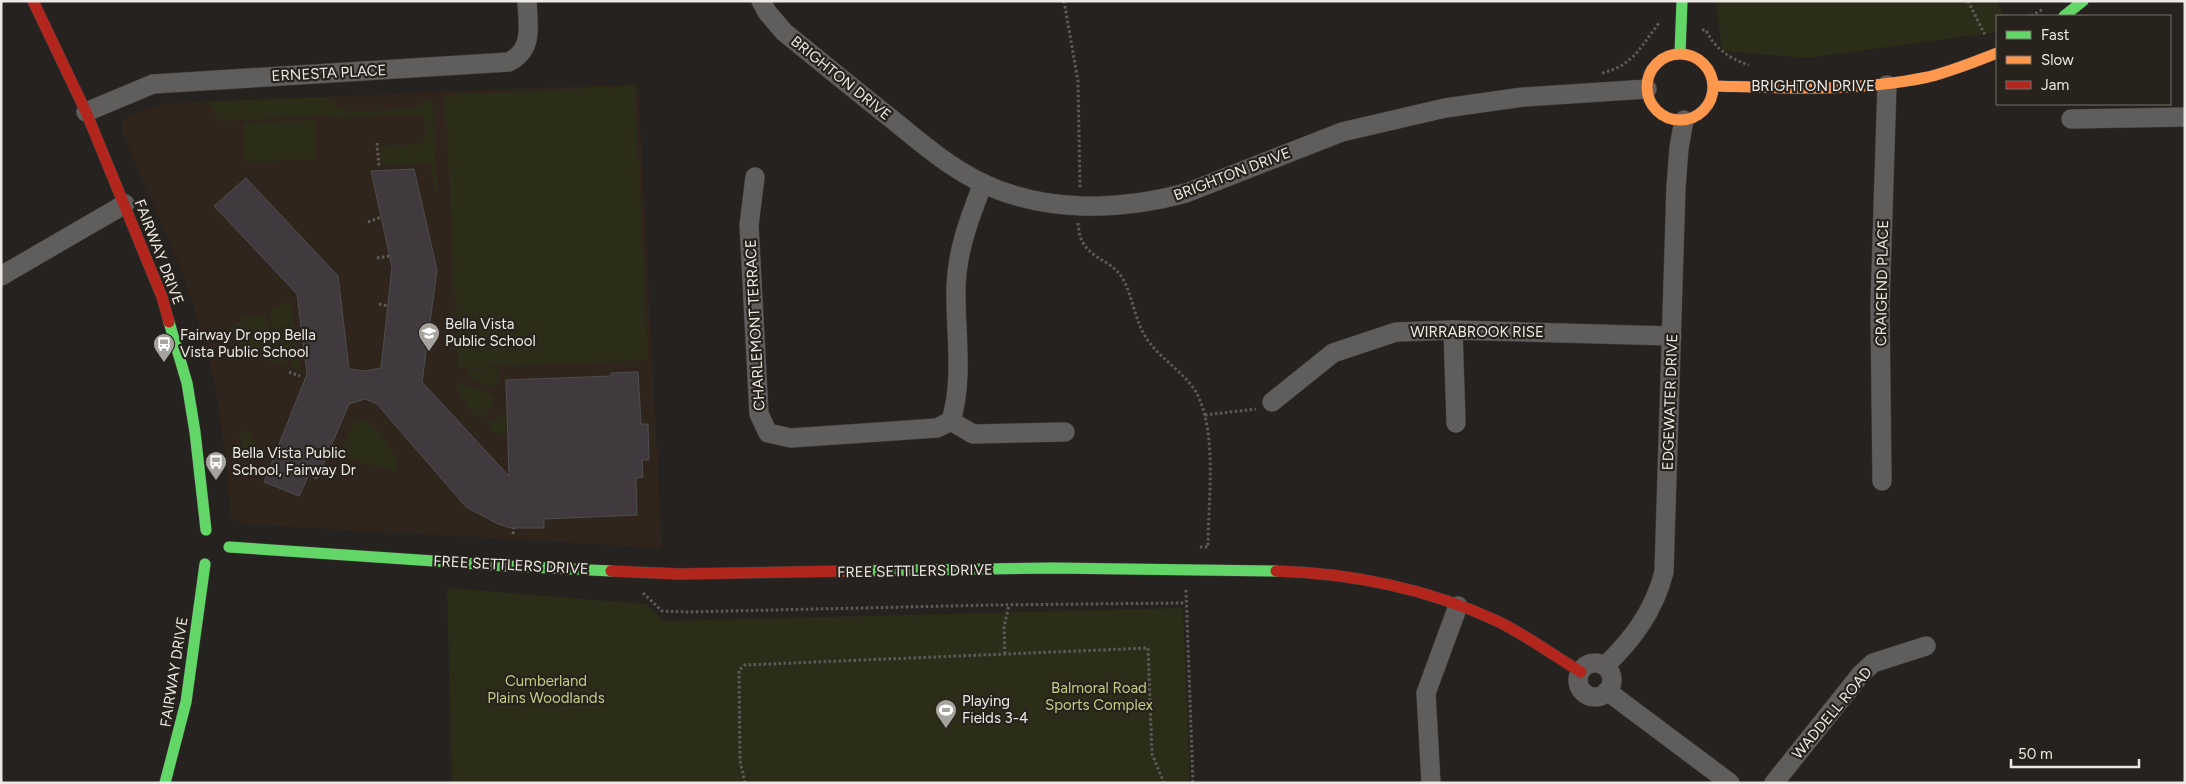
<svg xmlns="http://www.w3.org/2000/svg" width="2186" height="784" viewBox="0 0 2186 784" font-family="Figtree,sans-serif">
  <rect width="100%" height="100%" fill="#252220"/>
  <polygon fill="#2f251d" points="638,84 662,548 241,524 230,516 227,469 216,391 196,313 179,265 122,132 122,120 143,110 164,103"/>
  <g fill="#2c2d18">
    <polygon points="1716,1 1997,1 2004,16 1997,16 1997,32 1807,58 1722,51"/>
    <polygon points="635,86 648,360 458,368 445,95"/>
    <path d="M325 97 342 109 356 112 412 109 430 99H432L436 174 438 190 434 191 431 166 429 164 382 165 380 150 381 146 420 144C427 136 427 125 421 115L331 118 330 115 224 121 218 119 207 102Z"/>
    <polygon points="315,120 316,159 244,162 243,123"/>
    <polygon points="291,302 299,364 302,370 292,367 269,318 273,307"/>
    <polygon points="266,315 265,319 288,366 245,353 240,349 230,329 244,317"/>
    <path d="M497 368 498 384C489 389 477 381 468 377L466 374 468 369Z"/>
    <polygon points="458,383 462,383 493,395 495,402 483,417 475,416 456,389"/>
    <polygon points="503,413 507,418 506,435 490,431 488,423"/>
    <path d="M360 419C379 423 388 446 399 462L396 472 380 467V464L378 463 377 467 339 455 354 421Z"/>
    <polygon points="245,431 251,434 256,441 253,452 243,461 237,458 237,455 242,443 237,434"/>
    <polygon points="447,588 646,604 665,621 1183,608 1190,783 452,783"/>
  </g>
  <polygon fill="#40393e" stroke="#4f4d4d" points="414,169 437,270 422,382 509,476 506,380 611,376 611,373 638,372 641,424 648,424 649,460 642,460 643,477 636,478 637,515 544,519 544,528 511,528 498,524 466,507 377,404 365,399 349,404 317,479 309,475 299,496 264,482 307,374 297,294 214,206 246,178 338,276 349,369 365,371 381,368 392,267 371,171"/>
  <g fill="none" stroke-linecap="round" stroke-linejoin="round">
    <g stroke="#403e3c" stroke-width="20">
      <g id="street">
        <path d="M761 1 767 12 784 32C820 61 856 91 893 120 921 143 949 167 982 183 1045 213 1120 211 1186 193L1342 132 1445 108 1523 97 1647 89"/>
        <path d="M86 112 153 84 509 62C534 49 528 26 527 1"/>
        <polyline points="2071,119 2185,117"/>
        <path d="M755 177 749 225 759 414 768 433 791 438 937 428 951 421C964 378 955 331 956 287 957 250 970 217 983 183"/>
        <polyline points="1,276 125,204"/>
        <polyline points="1453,330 1456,423"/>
        <polyline points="1272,402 1333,353 1396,332 1453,330 1672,336"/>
        <polyline points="951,421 973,434 1065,432"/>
        <polyline points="1882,481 1880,305 1887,85"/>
        <circle cx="1595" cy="680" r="17"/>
        <path d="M1605 666C1633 639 1654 611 1664 572L1676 187 1679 148 1684 120"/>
        <polyline points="1607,691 1730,783"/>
        <polyline points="1431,783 1426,693 1458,606"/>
        <polyline points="1774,783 1861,674 1873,663 1926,646"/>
      </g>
    </g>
    <g stroke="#403e3c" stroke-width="12">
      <g id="fast">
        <polyline points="2064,16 2083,1"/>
        <polyline points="1680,53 1682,1"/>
        <polyline points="169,322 187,383 195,432 206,530"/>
        <polyline points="229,547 507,566 611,571"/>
        <polyline points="846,571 1052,568 1276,571"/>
        <polyline points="165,783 186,702 205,564"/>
      </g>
    </g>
    <g stroke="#403e3c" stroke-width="12">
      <g id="slow">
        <circle cx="1680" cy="87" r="33"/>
        <path d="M1714 86C1785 88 1858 92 1928 77 1952 71 1974 62 1997 53"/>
      </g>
    </g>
    <g stroke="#403e3c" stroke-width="12">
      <g id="jam">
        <polyline points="33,1 86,112 162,297 169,322"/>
        <polyline points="611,571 680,574 846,571"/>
        <path d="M1276 571C1351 573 1429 589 1497 621 1526 635 1553 655 1581 672"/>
      </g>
    </g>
    <g stroke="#5d5b5a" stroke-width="3" stroke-dasharray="2.5 2.5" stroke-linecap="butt">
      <polyline points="1064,1 1078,81 1080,189"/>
      <polyline points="1968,1 1985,35"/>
      <polyline points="2031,16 2043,9"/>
      <path d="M1702 30H1706C1714 48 1730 59 1749 65"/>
      <path d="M1602 73C1633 66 1641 46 1659 23H1661"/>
      <polyline points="377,143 379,167"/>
      <polyline points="368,222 381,217"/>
      <path d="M1078 223C1079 229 1079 236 1082 241 1091 259 1113 261 1123 279 1133 297 1135 322 1147 339 1160 359 1183 371 1196 392 1218 432 1208 502 1208 547H1199"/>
      <polyline points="377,258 389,256"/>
      <polyline points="379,304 388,306"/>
      <polyline points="289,372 300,376"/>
      <polyline points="1205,415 1256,409"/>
      <polyline points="513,534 514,528"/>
      <polyline points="1186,590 1193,783"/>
      <polyline points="643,593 662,611 687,612 992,605 1185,603"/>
      <polyline points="1005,654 1004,627 1009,605"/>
      <polyline points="745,783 740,761 739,670 745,665 1148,648 1152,754 1164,783"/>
    </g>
    <use href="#street" stroke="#5f5e5d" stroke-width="19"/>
    <use href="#fast" stroke="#63d668" stroke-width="11"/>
    <use href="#slow" stroke="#ff974d" stroke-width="11"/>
    <use href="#jam" stroke="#b3261e" stroke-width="11"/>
  </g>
  <defs>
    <g id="school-pin" transform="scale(1.125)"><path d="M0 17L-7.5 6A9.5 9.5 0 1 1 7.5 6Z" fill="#a6a39f" stroke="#28221d"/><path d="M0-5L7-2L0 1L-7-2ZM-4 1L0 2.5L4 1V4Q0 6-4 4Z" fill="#fff"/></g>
    <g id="bus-pin" transform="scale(1.125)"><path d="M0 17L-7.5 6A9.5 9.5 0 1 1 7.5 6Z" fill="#a6a39f" stroke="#28221d"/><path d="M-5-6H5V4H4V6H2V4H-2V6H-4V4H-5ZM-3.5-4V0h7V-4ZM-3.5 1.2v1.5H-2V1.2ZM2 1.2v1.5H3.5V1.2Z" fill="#fff"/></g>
    <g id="stadium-pin" transform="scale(1.125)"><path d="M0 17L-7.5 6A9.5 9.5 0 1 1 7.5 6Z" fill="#a6a39f" stroke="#28221d"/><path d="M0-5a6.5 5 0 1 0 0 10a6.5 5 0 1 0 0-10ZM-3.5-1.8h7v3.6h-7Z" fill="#fff"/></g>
  </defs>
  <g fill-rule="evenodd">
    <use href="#school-pin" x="429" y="333"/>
    <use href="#bus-pin" x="164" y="344"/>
    <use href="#bus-pin" x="216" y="462"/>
    <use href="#stadium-pin" x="946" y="710"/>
  </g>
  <g text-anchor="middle" stroke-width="4.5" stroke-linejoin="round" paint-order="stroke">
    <g font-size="15" fill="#ece8e4" stroke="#28221d">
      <text transform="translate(329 73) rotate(-3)" y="5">ERNESTA PLACE</text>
      <text transform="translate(841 78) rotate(39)" y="5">BRIGHTON DRIVE</text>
      <text x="1813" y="91">BRIGHTON DRIVE</text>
      <text transform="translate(1232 174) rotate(-21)" y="5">BRIGHTON DRIVE</text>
      <text transform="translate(159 252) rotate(69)" y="5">FAIRWAY DRIVE</text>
      <text transform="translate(1882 283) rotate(-89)" y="5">CRAIGEND PLACE</text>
      <text transform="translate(755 325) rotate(-93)" y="5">CHARLEMONT TERRACE</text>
      <text x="1477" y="337">WIRRABROOK RISE</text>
      <text transform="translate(1670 402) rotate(-88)" y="5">EDGEWATER DRIVE</text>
      <text transform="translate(511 565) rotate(3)" y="5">FREE SETTLERS DRIVE</text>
      <text transform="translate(915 571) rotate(-1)" y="5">FREE SETTLERS DRIVE</text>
      <text transform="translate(174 672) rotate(-81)" y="5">FAIRWAY DRIVE</text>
      <text transform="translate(1832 713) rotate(-50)" y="5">WADDELL ROAD</text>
    </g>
    <g font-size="15" fill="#ece8e4" stroke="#28221d" text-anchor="start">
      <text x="445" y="329">Bella Vista<tspan x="445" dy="17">Public School</tspan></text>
      <text x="180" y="340">Fairway Dr opp Bella<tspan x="180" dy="17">Vista Public School</tspan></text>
      <text x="232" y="458">Bella Vista Public<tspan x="232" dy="17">School, Fairway Dr</tspan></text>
      <text x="962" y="706">Playing<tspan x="962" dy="17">Fields 3-4</tspan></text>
    </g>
    <g font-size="15" fill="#c3cb84" stroke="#28221d">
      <text x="546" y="686">Cumberland<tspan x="546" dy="17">Plains Woodlands</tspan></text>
      <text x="1099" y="693">Balmoral Road<tspan x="1099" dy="17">Sports Complex</tspan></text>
    </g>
  </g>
  <rect width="2186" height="784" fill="none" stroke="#ece8e4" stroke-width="5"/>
  <rect x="1996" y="15" width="175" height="90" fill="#28221d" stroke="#76716d"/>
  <rect x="2006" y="31" width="25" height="8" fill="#63d668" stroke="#76716d"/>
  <text x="2041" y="40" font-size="15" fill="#ece8e4">Fast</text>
  <rect x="2006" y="56" width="25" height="8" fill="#ff974d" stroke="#76716d"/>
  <text x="2041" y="65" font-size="15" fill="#ece8e4">Slow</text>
  <rect x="2006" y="81" width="25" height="8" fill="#b3261e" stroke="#76716d"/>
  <text x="2041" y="90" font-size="15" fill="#ece8e4">Jam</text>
  <path d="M2011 759v8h128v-8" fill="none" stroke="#ece8e4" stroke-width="2.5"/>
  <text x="2018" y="759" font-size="15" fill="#ece8e4" stroke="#28221d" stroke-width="4" paint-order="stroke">50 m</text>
</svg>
